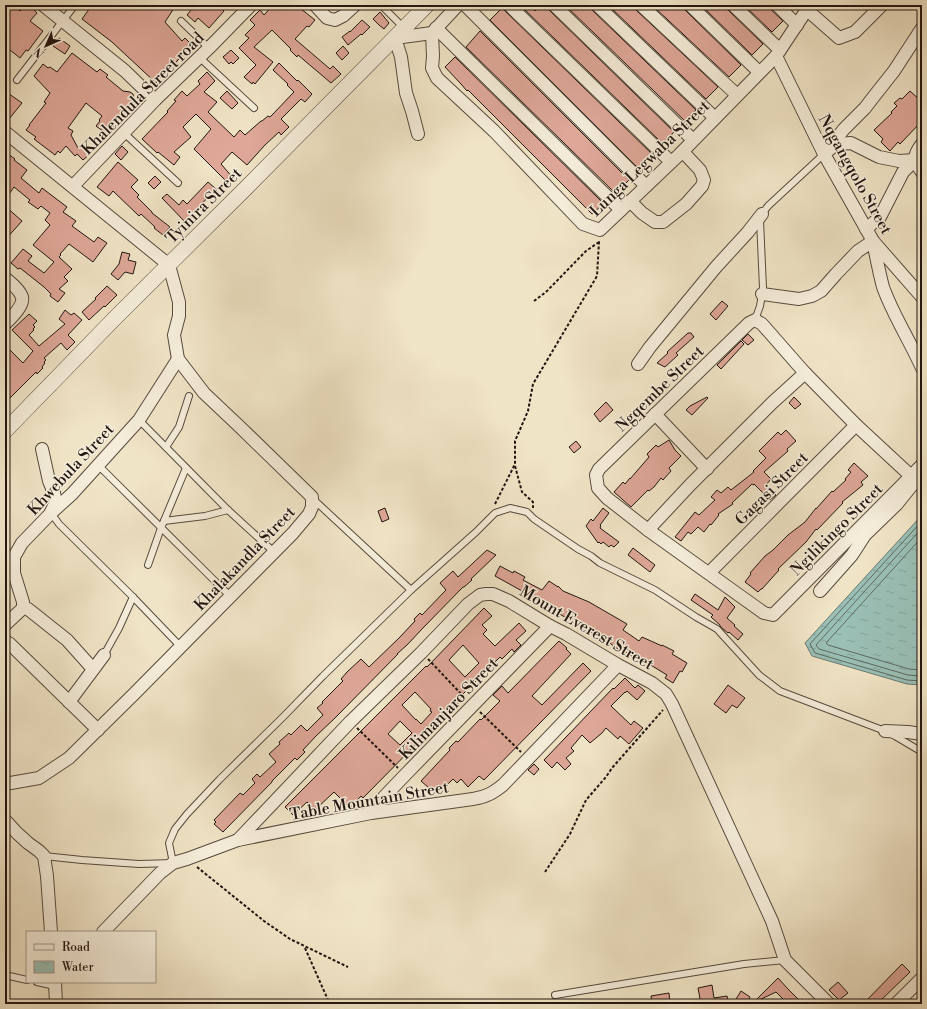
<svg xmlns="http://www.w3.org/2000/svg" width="927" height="1009" viewBox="0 0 927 1009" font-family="'Libre Bodoni',serif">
  <defs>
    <pattern id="water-ripples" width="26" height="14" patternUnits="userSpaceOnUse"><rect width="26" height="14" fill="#9abfb5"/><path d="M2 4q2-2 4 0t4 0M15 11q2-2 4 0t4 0" fill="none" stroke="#84a39b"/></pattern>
  </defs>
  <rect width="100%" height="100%" fill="#f0e4c6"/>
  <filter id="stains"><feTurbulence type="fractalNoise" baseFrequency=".005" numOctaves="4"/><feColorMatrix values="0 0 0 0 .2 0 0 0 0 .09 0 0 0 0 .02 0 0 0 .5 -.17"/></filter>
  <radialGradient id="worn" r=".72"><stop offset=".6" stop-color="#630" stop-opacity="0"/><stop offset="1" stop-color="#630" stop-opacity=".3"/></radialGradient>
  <polygon fill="url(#water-ripples)" stroke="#6a7b73" points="922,515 922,685 907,684 812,656 805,643"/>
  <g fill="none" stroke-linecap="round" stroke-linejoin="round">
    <g stroke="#5e6a63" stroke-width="1">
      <polyline points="922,521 810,644 815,653 907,680 922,681"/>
      <polyline points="922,528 816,645 819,649 908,675 922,676"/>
      <polyline points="922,537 826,643 828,645 909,669 922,670"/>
    </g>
  </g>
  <g fill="#dea798" stroke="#221611" fill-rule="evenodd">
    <polygon points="8,5 13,5 20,11 25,5 36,5 33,9 37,13 30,21 43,31 28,51 26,50 20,58 5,46 5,9"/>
    <polygon points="92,5 176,5 165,22 182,41 185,38 192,45 183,54 166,74 164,72 156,83 112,42 82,19"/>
    <polygon points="195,5 218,5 224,11 209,28 198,18 195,22 187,15"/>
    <polygon points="273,5 296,5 315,20 309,27 307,26 295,39 330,69 333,66 341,74 331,83 298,55 297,57 290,50 291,49 272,30 254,47 273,62 255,84 253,82 252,84 244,77 256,65 239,48 249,38 245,35 255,25 250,20 260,10 264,15"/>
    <polygon points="523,5 529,5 535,11 540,5 547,5 549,10 674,132 663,144 521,6"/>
    <polygon points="565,5 590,5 592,10 696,110 685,121"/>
    <polygon points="608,5 632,5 636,10 718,87 706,99"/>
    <polygon points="654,5 662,5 667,10 672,5 683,5 685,10 741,65 729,77 653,6"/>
    <polygon points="701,5 726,5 728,10 763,44 752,55"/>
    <polygon points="744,5 766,5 783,21 772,32"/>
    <polygon points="502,8 504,10 653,155 639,169 490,20"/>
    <polygon points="380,12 389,23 384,29 379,25 373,19"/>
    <polygon points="362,20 370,27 362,35 361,34 348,45 342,37 350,31 350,32"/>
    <polygon points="480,31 629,180 617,192 615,193 466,47"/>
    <polygon points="59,38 70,46 65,54 53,46"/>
    <polygon points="343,46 349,53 342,60 336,53"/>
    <polygon points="231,50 239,58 233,64 231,62 229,64 223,57"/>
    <polygon points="72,53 97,72 100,69 108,75 106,77 123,91 130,92 133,94 134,100 136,102 120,122 118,120 107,134 96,126 100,121 99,120 102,116 86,103 68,128 73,131 71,135 78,148 81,145 90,154 83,160 77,154 75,156 66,146 60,153 58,151 55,155 34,139 36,137 26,130 30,125 29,125 46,103 44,102 50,93 34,76 43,64 48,68 50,67 57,72"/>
    <polygon points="455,57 604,204 602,207 601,206 592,214 468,90 467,91 461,84 445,67"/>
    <polygon points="279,63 297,81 298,80 312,94 305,102 301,99 281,119 289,127 281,135 279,132 265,145 247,165 232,152 222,163 221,164 234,179 229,184 194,149 211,129 196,114 183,127 191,137 174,152 180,157 174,165 158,152 157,153 142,139 168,112 167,111 176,101 174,100 182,91 187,96 200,84 198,81 207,72 215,81 204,92 217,102 208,112 234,137 240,130 245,135 261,121 262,121 268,116 270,117 273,114 294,92 287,85 288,84 273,70"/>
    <polygon points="5,91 22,103 9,119 5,116"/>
    <polygon points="227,91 238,103 232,109 220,98"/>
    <polygon points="910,91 922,102 922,121 900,144 898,142 890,151 881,142 883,139 874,130 892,113 891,112 897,106 894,103 900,98 902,99"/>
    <polygon points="122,146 128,152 121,160 115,154"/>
    <polygon points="8,154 15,159 14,160 27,170 21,178 39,193 42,188 67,207 63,212 76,221 72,226 94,242 98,237 107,243 93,262 69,244 60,254 61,255 59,257 72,269 64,277 68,281 59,289 65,293 58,302 50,296 51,294 44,287 20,268 18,269 11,263 23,249 32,256 28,261 44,273 54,262 33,245 50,225 45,220 50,213 41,206 38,209 28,202 30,200 14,187 5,200 5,159"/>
    <polygon points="118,162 138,180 131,187 139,195 137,197 152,212 152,213 170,227 163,235 154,228 155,227 141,214 139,216 113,191 109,196 97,187"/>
    <polygon points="155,176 161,182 154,189 148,183"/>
    <polygon points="208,182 216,189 192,214 194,215 186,223 162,198 167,194 179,205 183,200 187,204"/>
    <polygon points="5,206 22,221 5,240"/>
    <polygon points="122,252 130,254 128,260 136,262 133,274 125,272 118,280 111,274 119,264"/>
    <polygon points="107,286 117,295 105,307 104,306 89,320 82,312 96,299 95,298"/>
    <polygon points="722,301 728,306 716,320 710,314"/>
    <polygon points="65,310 71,315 74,313 82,320 68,335 75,342 67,350 61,343 44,358 46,360 44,362 45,363 42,367 43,368 37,374 36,372 5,403 5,353 9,349 23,363 33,351 12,330 29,314 37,321 33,325 35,327 33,329 34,330 29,335 39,346 65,324 59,319"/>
    <polygon points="688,333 691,333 694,337 676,353 678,355 665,367 657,363 668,353 667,352"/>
    <polygon points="748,334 754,340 748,345 742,340"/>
    <polygon points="741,341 744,344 721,369 717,365"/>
    <polygon points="707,397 708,398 692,415 686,410 690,406"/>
    <polygon points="794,397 801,404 795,409 789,403"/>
    <polygon points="606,402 613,410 600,422 594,414"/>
    <polygon points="786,430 796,441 787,449 788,451 764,472 771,479 766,485 776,495 770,500 754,484 754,485 752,484 732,503 733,504 718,514 719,515 711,525 710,524 704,532 698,527 691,534 688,532 681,541 675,537 695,512 699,515 715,500 711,497 717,490 721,493 728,487 731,490 754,472 753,471 766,458 759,451 778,432 781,435"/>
    <polygon points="669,440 675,450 681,456 669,468 671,471 663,480 661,478 654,487 649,491 648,490 631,507 614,492 623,482 625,484 630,478 630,479 649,457 647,454 656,445 658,447"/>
    <polygon points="576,441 581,447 574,453 569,447"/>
    <polygon points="854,463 868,476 861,482 863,485 842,502 843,503 817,530 816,529 806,542 778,569 779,570 762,589 761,589 758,592 745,582 751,574 750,573 765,556 773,550 788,535 805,522 816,508 816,509 832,491 833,492 846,480 845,479 851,472 848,470"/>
    <polygon points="385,508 389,519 382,522 378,511"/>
    <polygon points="603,508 609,513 600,525 601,526 600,528 619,542 614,547 611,545 609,547 603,542 601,544 599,542 598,543 586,526 591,519 593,521"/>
    <polygon points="633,548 655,565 650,572 628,555"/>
    <polygon points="487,550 496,555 471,579 472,580 464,587 463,587 422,629 408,644 397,654 398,654 335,718 316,736 303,750 305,752 297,760 295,758 272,781 272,782 223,832 214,824 216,822 214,820 240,793 243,795 255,783 252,779 257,774 260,777 276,762 269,754 280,744 279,742 289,733 291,735 301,725 307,731 323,715 317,708 323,703 322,702 343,681 341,679 347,672 361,659 369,667 399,638 415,621 414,619 420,613 422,615 446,590 440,583 453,571 458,577"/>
    <polygon points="500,566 513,573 514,571 525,577 523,580 542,590 549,581 558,587 558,586 563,591 589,602 627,624 623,630 639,641 642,637 662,646 662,645 674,651 672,654 687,663 682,672 680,671 673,683 665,678 667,675 649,664 635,657 635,658 620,649 619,650 607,641 556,612 531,596 495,576"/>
    <polygon points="695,594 718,610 725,597 735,607 727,618 735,625 734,626 743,634 738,640 729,632 728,633 722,628 720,626 720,625 711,617 713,615 691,600"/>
    <path d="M484 608 492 616 482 625 487 630 483 634 495 646 519 623 526 631 516 640 521 645 514 652 512 649 502 659 500 657 459 698 462 700 455 707 453 706 442 718 363 798 361 796 350 808 334 792 315 810 307 802 293 815 285 807 426 666 427 667ZM463 645 479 663 465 677 449 660ZM415 692 431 709 430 711 432 712 421 724 416 719V720L402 705ZM400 721 412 733 400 745 388 734Z"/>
    <polygon points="559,641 567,648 566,649 571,654 532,696 542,705 583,663 591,671 484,780 479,776 468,787 461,779 457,783 453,779 445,787 443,786 436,794 429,787 429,788 421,781 450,750 449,748 456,741 458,742 480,719 481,720 500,701 493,695 502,686 508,693"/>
    <polygon points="625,678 635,688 638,685 645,691 637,700 627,691 625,693 625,692 611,706 631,725 634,721 643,728 629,744 620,736 618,739 606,728 602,733 590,743 582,735 571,748 574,751 566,758 571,764 565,770 557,762 552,768 544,760 613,688 614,689"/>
    <polygon points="728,685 745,698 737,708 732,705 726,713 714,704"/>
    <polygon points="534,764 539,769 534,775 528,770"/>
    <polygon points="902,964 910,972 877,1004 863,1004"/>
    <polygon points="778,978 788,989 803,1004 788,1004 776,992 757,1001 756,1000"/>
    <polygon points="838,982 848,993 839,1000 829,990"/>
    <polygon points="712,985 714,998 727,996 729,1004 701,1004 698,988"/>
    <polygon points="741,991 750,997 749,999 754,1004 733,1004"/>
    <polygon points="669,993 670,1004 652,1004 651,996"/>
  </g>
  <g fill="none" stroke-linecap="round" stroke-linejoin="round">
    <g stroke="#564a3e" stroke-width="8">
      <g id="service">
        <polyline points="381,5 404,28"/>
        <polyline points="181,21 209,48"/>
        <polyline points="199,57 254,108"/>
        <polyline points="17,80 75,5"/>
        <polyline points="124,133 178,183"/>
        <polyline points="755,320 760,306 763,288 760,220 762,214 768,206 824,154"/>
        <polyline points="139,420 228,510 274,552"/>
        <polyline points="166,447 179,427 189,396"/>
        <polyline points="98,465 230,596"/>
        <polyline points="313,499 411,590"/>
        <polyline points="51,513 59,524 133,597 181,647"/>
        <polyline points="164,521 205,516 228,510"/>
        <polyline points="148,565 161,528 186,468"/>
        <polyline points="104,655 119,628 133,597"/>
        <polyline points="44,856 82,860 139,864 173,863 169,843 175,829 187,814 220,779 284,716 323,676 411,590 476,532 495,513 510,508 527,512 534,519 559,536 578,549 591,556 600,563 655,590 696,617 717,629 759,675 780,691 885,731 895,736 922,752"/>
        <polyline points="5,975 27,980"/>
        <polyline points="37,982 55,986"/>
        <polyline points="555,995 744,964 785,960"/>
      </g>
    </g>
    <g stroke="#564a3e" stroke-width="14">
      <g id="minor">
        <polyline points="43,5 125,71 155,100"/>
        <polyline points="315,5 327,18 335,20 343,16 355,5"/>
        <polyline points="465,5 646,186"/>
        <polyline points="509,5 671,162"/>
        <polyline points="554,5 693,140"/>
        <polyline points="597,5 715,118"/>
        <polyline points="641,5 737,95"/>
        <polyline points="690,5 759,72"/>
        <polyline points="733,5 780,50"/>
        <polyline points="777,5 797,25"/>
        <polyline points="806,9 839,38 855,32 882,5"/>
        <polyline points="436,28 621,210"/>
        <polyline points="432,33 458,5"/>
        <polyline points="776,56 824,154 873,241 922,297"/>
        <polyline points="5,132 169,265 179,302 179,316 174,335 178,359 204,393 240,427 312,497 312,507 309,514 293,533 134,694 69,758 39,778 5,784"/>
        <polyline points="418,134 412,111 406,93 401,57 395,38 432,33 433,56 432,68 437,78 494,131 583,224 600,230 681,153 776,56 810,5"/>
        <path d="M922 144C913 155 913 161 922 172"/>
        <polyline points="829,150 836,144 851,143 879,157 899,161 915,160"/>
        <polyline points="824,154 844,129 865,108 875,95 894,71 922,28"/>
        <polyline points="73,186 155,100 209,48 251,5"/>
        <polyline points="630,201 642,213 655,222 663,222 686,204 702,186 704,180 700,170 684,153 681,153"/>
        <polyline points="866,229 880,217 903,172 915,160"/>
        <path d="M5 278C11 283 20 290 22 297 24 306 11 318 5 324"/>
        <path d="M762 294 799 299 812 296 821 291 836 274 858 251 873 241C876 256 879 272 883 287 893 315 910 341 922 368"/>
        <polyline points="638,364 650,347 716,267 748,232 762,214"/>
        <polyline points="655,414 707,469"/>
        <polyline points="42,449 49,481 54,493 56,502 51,512"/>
        <polyline points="911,476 856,425 805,373 762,324 755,320 749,323 599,469 596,475 598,488 607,498 648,530 764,613 773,615 922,465"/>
        <polyline points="648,530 690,485 772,403 805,373"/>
        <polyline points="709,573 856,425"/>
        <polyline points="820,591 852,555 865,535 897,504 913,484 922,482"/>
        <polyline points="23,608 28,609 67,640 93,669"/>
        <polyline points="5,625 23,608 23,602 14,573 14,557 22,543 51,513 72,494 139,420 178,359"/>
        <polyline points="5,641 10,644 98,730"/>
        <polyline points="69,702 104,655"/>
        <polyline points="885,731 908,732 922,734"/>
        <polyline points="371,813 383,798 405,775 550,626"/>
        <polyline points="5,820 17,833 28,843 39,851 44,856 47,876 51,932"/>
        <polyline points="238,840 350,722 421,653 468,604 480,595 486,594 493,594 509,601 550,626 566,634 618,665 652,683 666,694 672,704 772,921 785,960 829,1004"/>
        <path d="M103 932 160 873 173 863 187 859 238 840 371 813 473 799C486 797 493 793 503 785L618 665"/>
        <polyline points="55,982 56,1004"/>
        <polyline points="896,1004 922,978"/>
      </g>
    </g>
    <g stroke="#564a3e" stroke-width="16">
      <polyline id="tertiary" points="5,431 116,317 247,187 427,5"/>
    </g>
    <g stroke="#221611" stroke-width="2" stroke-dasharray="3 2" stroke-linecap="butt">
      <polyline points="534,301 546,292 586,251 599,242"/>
      <polyline points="515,466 522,492 533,502 533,508"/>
      <polyline points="495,504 515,464 515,441 528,411 533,384 597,276 599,242 598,240"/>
      <polyline points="428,659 465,698"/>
      <polyline points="480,712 521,752"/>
      <polyline points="357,728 398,768"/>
      <polyline points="197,867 264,921 290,939 348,967"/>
      <polyline points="545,872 570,834 586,800 606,777 612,768 663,710"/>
      <polyline points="305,948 328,1000 333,1004"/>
    </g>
    <use href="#service" stroke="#f5edda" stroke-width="6"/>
    <use href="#minor" stroke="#f5edda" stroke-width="12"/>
    <use href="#tertiary" stroke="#f5edda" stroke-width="15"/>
  </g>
  <g text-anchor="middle" stroke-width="3" stroke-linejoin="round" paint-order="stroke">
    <g font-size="16" fill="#221611" stroke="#f5edda">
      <text transform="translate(142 93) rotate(-45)" y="6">Khalendula Street road</text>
      <text transform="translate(649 158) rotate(-44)" y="6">Lunga Legwaba Street</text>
      <text transform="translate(856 174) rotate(61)" y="6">Nqgangqolo Street</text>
      <text transform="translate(203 205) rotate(-45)" y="6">Tyinira Street</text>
      <text transform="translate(659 388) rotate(-44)" y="6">Ngqembe Street</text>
      <text transform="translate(70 469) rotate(-47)" y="6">Khwebula Street</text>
      <text transform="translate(771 488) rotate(-45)" y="6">Gagasi Street</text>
      <text transform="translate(836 529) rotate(-45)" y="6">Ngilikingo Street</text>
      <text transform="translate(244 558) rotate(-46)" y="6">Khalakandla Street</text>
      <text transform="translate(587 627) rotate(30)" y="6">Mount Everest Street</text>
      <text transform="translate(448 708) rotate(-46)" y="6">Kilimanjaro Street</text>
      <text transform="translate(369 800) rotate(-10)" y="6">Table Mountain Street</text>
    </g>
  </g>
  <rect width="927" height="1009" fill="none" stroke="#f0e4c6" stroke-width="20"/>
  <rect x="6" y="6" width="915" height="997" fill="none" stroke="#221611" stroke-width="2"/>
  <rect x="10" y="10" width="907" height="989" fill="none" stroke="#221611"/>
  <rect x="26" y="931" width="130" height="52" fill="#f5edda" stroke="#a1978a"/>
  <rect x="34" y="944" width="20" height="6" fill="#f5edda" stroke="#a1978a"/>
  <text x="62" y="951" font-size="12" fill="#221611">Road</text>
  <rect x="34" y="961" width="20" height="12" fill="url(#water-ripples)" stroke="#a1978a"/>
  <text x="62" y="971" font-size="12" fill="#221611">Water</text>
  <g transform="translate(46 46) rotate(225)" stroke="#f5edda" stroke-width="3" paint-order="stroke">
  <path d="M0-3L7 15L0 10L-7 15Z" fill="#221611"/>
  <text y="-6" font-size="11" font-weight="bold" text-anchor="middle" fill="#221611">N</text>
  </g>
  <rect width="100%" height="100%" filter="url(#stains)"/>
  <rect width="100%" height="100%" fill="url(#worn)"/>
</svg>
